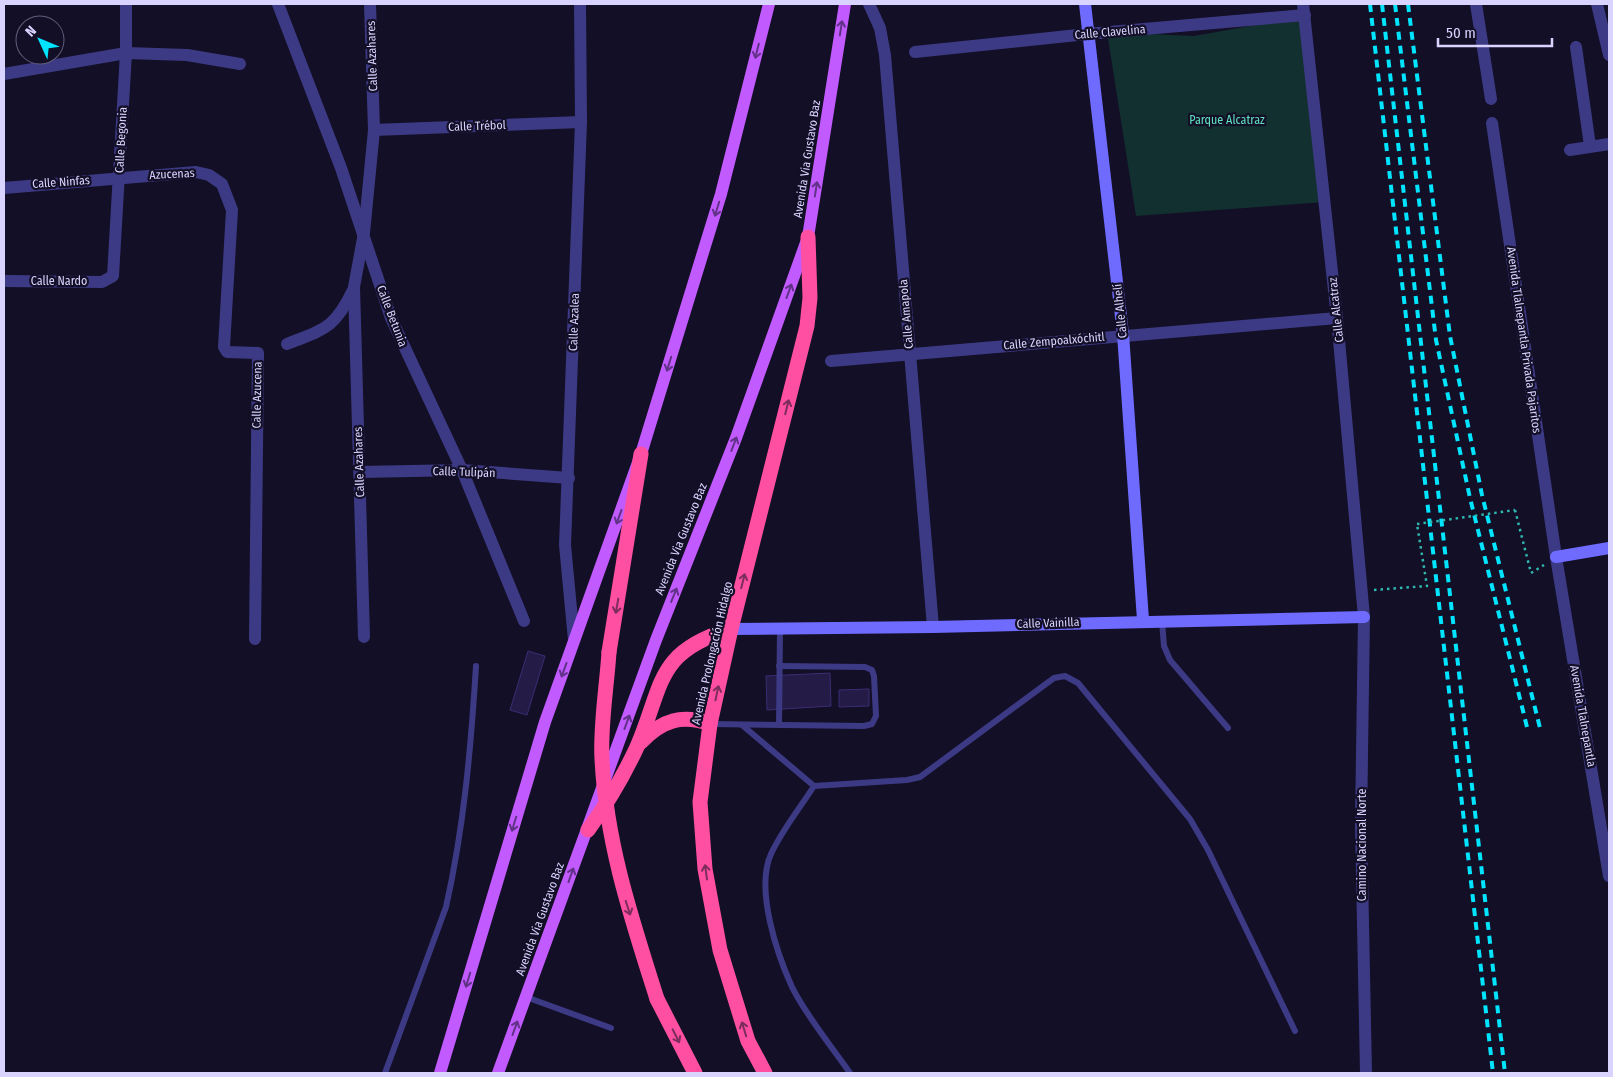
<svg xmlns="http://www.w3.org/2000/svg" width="1613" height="1077" viewBox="0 0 1613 1077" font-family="'Fira Sans Condensed',sans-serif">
  <rect width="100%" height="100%" fill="#130f26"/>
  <polygon fill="#12302f" points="1305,16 1325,202 1136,216 1107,32 1194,36"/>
  <g fill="#241b47" stroke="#3b2d73">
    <polygon points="528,651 545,656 527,715 510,710"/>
    <polygon points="830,673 831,706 767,710 766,676"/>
    <polygon points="869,689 869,706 839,707 839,690"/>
  </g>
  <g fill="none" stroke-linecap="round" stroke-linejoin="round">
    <g stroke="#2fb8b0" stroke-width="2.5" stroke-dasharray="2.5 4" stroke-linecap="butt">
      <polyline points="1515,510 1531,573 1544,565"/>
      <polyline points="1374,590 1427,586 1417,524"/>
    </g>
    <g stroke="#3d3a85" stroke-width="6">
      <polyline points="1162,621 1164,646 1170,660 1228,728"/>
      <polyline points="710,724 864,726 872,724 876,716 874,676 872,670 865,667 779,666"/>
      <polyline points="742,725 814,786 907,780 920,777 1054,678 1065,676 1078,683 1190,819 1208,850 1295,1031"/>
      <polyline points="779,725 780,628"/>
      <path d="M814 786C800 808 782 830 771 854 755 889 777 954 792 987 805 1014 832 1047 850 1073"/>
      <polyline points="526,997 611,1028"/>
      <path d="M385 1073 446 907C464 827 471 747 476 666"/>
    </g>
    <g stroke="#3d3a85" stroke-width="12">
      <polyline points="278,4 341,168 391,318 462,470 524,621"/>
      <polyline points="869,4 880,28 885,55 933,627"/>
      <polyline points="1303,4 1337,318 1364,617 1361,824 1366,1073"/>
      <polyline points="1476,4 1491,99"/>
      <polyline points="1597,4 1609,55"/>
      <polyline points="1576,47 1590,146"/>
      <polyline points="915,52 1087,34 1305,15"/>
      <polyline points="4,74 126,53 187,55 240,64"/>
      <polyline points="1492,123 1556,557 1609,876"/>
      <polyline points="374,130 581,122"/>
      <polyline points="1570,150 1609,144"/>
      <polyline points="4,188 196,172 209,175 222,184 232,210 224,347 227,352 258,353 255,639"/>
      <polyline points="4,281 102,282 113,276 126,53 126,4"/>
      <path d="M287 344C325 329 335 328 353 290"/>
      <polyline points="831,361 1337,318"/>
      <polyline points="360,472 462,470 569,478"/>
      <polyline points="364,637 354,287 364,233 374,130 370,4"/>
      <polyline points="574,640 565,545 581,122 580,4"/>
    </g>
    <g stroke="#6f6bff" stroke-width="12">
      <polyline points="1085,4 1123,334 1143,620"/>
      <polyline points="1556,557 1609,548"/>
      <polyline points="731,629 933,627 1364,617"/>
    </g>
    <g stroke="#c25bff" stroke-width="12">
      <polyline points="440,1073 545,722 641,454 721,194 769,4"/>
      <polyline points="498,1073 656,640 736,438 808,237 845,4"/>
    </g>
    <g stroke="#ff4fa3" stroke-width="15">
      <polyline points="609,652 641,454"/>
      <path d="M641 742C662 720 682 714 710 724"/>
      <path d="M588 830C607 804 623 777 637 747 664 684 655 652 731 629"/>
      <polyline points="657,999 695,1073"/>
      <polyline points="765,1073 748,1041 720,950 705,869 700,802 710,724 731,629 807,326 810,298 808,237"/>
    </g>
    <g stroke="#00e5ff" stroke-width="4" stroke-dasharray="8 6" stroke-linecap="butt">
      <polyline points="1370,4 1493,1073"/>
      <polyline points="1382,4 1505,1073"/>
      <polyline points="1395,4 1436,340 1470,498 1528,731"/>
      <polyline points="1408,4 1450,336 1482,495 1540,728"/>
    </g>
    <polyline stroke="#2fb8b0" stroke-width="2.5" stroke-dasharray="2.5 4" stroke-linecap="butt" points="1417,524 1515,510"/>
    <path stroke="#ff4fa3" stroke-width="15" d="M609 652C607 685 600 726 602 759 606 843 632 920 657 999"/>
  </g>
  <defs><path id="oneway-shaft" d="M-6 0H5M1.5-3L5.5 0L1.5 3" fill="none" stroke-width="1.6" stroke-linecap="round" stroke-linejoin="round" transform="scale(1.25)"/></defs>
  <g stroke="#623188">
    <use href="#oneway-shaft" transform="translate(841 28) rotate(-81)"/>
    <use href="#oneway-shaft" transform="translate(757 51) rotate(104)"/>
    <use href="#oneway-shaft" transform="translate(816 189) rotate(-81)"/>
    <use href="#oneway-shaft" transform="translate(717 209) rotate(107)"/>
    <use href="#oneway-shaft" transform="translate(789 291) rotate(-70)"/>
    <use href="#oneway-shaft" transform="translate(669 364) rotate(107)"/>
    <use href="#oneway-shaft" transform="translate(734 444) rotate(-69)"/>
    <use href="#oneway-shaft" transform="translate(619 517) rotate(110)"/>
    <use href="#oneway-shaft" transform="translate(674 595) rotate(-68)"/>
    <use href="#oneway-shaft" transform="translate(564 670) rotate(110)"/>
    <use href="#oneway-shaft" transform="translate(627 722) rotate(-70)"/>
    <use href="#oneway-shaft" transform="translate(514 824) rotate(107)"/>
    <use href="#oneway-shaft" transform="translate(571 875) rotate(-70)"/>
    <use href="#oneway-shaft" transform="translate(468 980) rotate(107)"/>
    <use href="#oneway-shaft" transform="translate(515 1028) rotate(-70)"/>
  </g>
  <g stroke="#7d2c5e">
    <use href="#oneway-shaft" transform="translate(787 407) rotate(-76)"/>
    <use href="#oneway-shaft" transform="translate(743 581) rotate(-76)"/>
    <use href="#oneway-shaft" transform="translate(617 606) rotate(100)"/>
    <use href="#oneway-shaft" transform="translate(717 693) rotate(-78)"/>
    <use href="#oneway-shaft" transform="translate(706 872) rotate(-98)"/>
    <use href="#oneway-shaft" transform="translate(628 908) rotate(72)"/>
    <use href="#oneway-shaft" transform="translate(744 1029) rotate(-107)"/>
    <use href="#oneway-shaft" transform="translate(676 1036) rotate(63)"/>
  </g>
  <g text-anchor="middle" stroke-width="4.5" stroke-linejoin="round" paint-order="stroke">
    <g font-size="12" fill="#d9d4ff" stroke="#130f26">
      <text transform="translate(1110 32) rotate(-5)" y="4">Calle Clavelina</text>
      <text transform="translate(372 56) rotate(-92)" y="4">Calle Azahares</text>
      <text transform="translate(477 126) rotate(-2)" y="4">Calle Trébol</text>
      <text transform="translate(121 140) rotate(-87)" y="4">Calle Begonia</text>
      <text transform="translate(807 159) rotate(-81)" y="4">Avenida Via Gustavo Baz</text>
      <text transform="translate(172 174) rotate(-3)" y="4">Azucenas</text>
      <text transform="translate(61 182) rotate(-4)" y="4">Calle Ninfas</text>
      <text x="59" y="285">Calle Nardo</text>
      <text transform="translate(1336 310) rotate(-96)" y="4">Calle Alcatraz</text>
      <text transform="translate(1120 311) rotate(-96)" y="4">Calle Alhelí</text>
      <text transform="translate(906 314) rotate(-95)" y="4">Calle Amapola</text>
      <text transform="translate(392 316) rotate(69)" y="4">Calle Betunia</text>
      <text transform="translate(574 322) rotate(-88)" y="4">Calle Azalea</text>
      <text transform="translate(1524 340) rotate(82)" y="4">Avenida Tlalnepantla Privada Pajaritos</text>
      <text transform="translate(1054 341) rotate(-5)" y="4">Calle Zempoalxóchitl</text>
      <text transform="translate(257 395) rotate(-89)" y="4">Calle Azucena</text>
      <text transform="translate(359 462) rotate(-92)" y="4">Calle Azahares</text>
      <text transform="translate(464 472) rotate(2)" y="4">Calle Tulipán</text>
      <text transform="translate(681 539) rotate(-68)" y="4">Avenida Via Gustavo Baz</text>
      <text transform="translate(1048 623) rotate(-2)" y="4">Calle Vainilla</text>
      <text transform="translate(712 653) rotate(-77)" y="4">Avenida Prolongación Hidalgo</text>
      <text transform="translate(1583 716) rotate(80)" y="4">Avenida Tlalnepantla</text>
      <text transform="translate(1362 845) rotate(-90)" y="4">Camino Nacional Norte</text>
      <text transform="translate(540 919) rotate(-70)" y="4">Avenida Via Gustavo Baz</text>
    </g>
    <g font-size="12" fill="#5fe0c0" stroke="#130f26">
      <text x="1227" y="124">Parque Alcatraz</text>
    </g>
  </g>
  <rect width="1613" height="1077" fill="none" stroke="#d9d4ff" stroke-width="10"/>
  <g transform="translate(40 40) rotate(314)"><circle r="24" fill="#130f26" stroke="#625e7d"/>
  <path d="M0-4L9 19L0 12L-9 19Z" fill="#00e5ff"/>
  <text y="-8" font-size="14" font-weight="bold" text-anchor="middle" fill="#d9d4ff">N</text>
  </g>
  <path d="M1438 38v8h114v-8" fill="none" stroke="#d9d4ff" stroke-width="2.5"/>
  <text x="1446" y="38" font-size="15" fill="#d9d4ff" stroke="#130f26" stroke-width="4" paint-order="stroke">50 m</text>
</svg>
